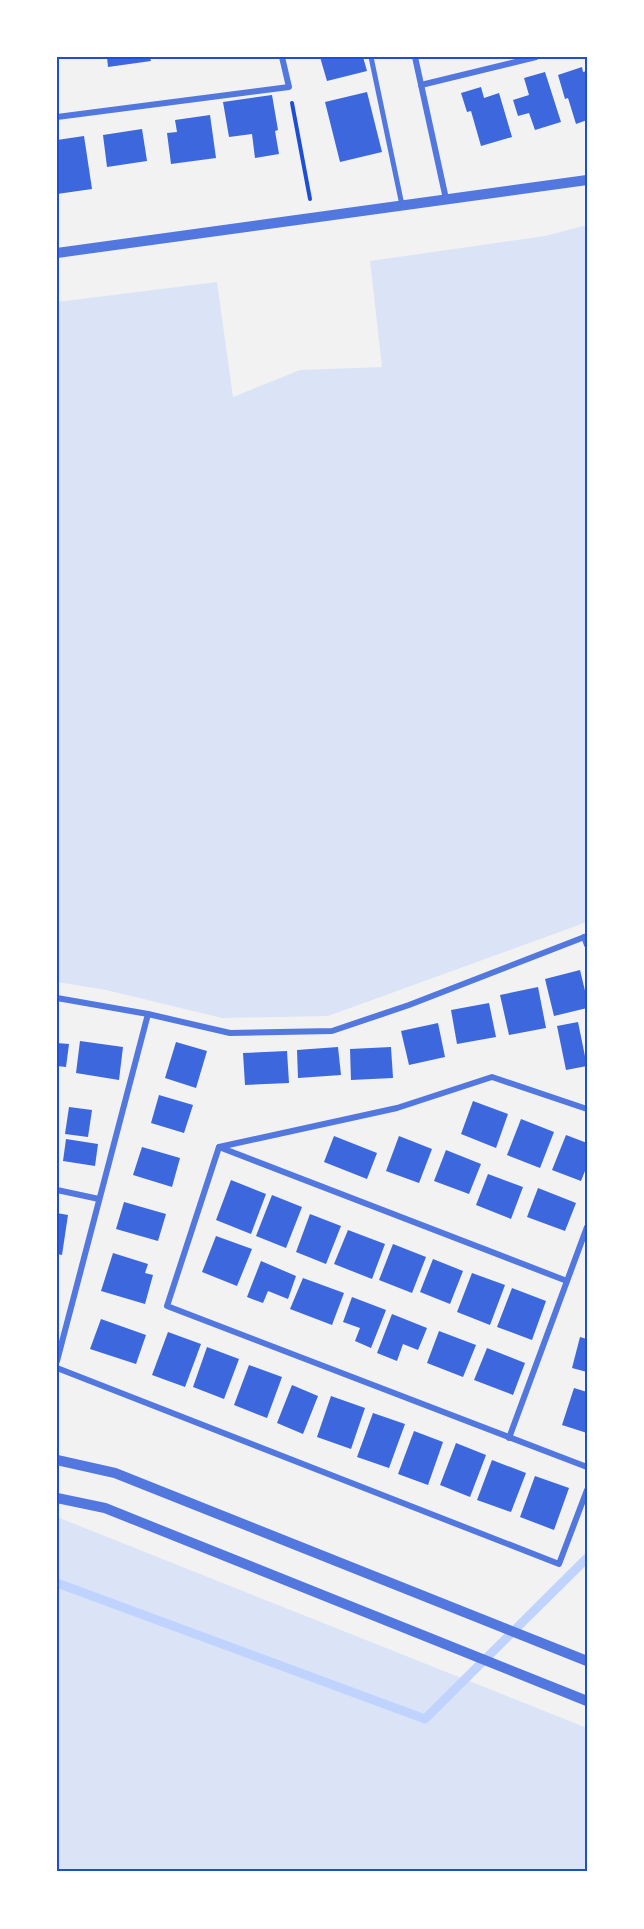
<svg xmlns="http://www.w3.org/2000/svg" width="644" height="1929" viewBox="0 0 644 1929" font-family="'Exo 2',sans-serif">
  <rect width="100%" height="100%" fill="#f2f2f2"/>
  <g fill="#dbe4f7">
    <polygon points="587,225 587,922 328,1016 222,1018 106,990 57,982 57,302 217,282 233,397 300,370 382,367 370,261 545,236"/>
    <polygon points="57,1517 587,1728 587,1872 57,1872"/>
  </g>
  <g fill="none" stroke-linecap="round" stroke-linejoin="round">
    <polyline stroke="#bfd3fe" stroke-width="9" points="57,1583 425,1719 587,1558"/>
  </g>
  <g fill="#3d67dc">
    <polygon points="107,57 150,57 151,61 108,67"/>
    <polygon points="320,57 363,57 367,71 327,81"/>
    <polygon points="582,67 583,72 587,71 587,120 576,124 568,98 565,99 558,75"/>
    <polygon points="545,72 561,122 535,130 529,113 518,116 513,100 529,95 524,78"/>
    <polygon points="481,87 484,98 499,93 512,137 481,146 471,111 467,112 461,93"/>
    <polygon points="367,92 382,152 340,162 325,102"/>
    <polygon points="272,95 278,130 275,131 279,154 255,158 252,134 229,137 223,102"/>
    <polygon points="210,115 216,158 171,164 167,133 177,132 175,120"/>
    <polygon points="142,129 147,161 107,167 103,135"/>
    <polygon points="84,136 92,189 57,194 57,140"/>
    <polygon points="580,970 587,999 587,1008 554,1016 545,979"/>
    <polygon points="538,987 546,1028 509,1035 500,995"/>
    <polygon points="489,1003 496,1037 457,1044 451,1010"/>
    <polygon points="578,1022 587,1066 566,1070 557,1026"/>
    <polygon points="438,1023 445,1057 409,1065 401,1031"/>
    <polygon points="80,1041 123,1047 119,1080 76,1073"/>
    <polygon points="176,1042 207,1051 196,1088 165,1078"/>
    <polygon points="57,1043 69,1044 66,1067 57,1066"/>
    <polygon points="338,1047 341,1075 298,1078 297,1050"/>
    <polygon points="391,1047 393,1078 351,1080 350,1049"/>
    <polygon points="287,1051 289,1083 245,1085 243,1053"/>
    <polygon points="159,1095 193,1105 184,1133 151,1123"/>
    <polygon points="473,1101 508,1114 496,1148 461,1134"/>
    <polygon points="69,1107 92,1110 88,1137 65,1134"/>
    <polygon points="521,1119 554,1132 540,1168 507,1155"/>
    <polygon points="566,1135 587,1143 587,1166 581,1181 552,1170"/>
    <polygon points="334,1136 377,1153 367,1179 324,1162"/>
    <polygon points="399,1136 432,1149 419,1183 386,1171"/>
    <polygon points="66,1139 98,1144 95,1166 63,1161"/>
    <polygon points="142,1147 180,1158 172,1187 133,1175"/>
    <polygon points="446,1150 481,1164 469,1194 434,1181"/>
    <polygon points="488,1174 523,1187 511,1219 476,1205"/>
    <polygon points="231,1180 266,1194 251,1234 216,1220"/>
    <polygon points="538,1188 576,1203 565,1231 527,1217"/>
    <polygon points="272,1195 302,1207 286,1248 256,1236"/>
    <polygon points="124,1202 166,1214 158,1241 116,1229"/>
    <polygon points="57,1213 68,1215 62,1255 57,1254"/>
    <polygon points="310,1214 341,1226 326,1264 296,1252"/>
    <polygon points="348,1230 385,1244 372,1279 334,1264"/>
    <polygon points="216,1236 252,1249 237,1286 202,1272"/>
    <polygon points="393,1244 426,1257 412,1293 379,1280"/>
    <polygon points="113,1253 148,1264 145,1273 153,1275 145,1304 101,1291"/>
    <polygon points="433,1259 463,1271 450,1304 420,1292"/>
    <polygon points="261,1261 296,1276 288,1299 268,1291 263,1303 247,1297"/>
    <polygon points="472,1273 505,1285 490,1325 457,1312"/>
    <polygon points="303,1278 344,1293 332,1325 290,1309"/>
    <polygon points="512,1288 546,1301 532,1340 497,1327"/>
    <polygon points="352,1297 386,1310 371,1348 355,1341 360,1328 343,1322"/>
    <polygon points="392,1314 427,1328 418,1350 403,1344 397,1361 377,1353"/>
    <polygon points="101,1319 146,1335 136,1364 90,1349"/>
    <polygon points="439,1331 476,1345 463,1377 427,1363"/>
    <polygon points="168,1332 201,1344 185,1387 152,1375"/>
    <polygon points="580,1337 587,1339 587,1372 572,1368"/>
    <polygon points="207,1347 239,1359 224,1399 193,1387"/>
    <polygon points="487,1348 525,1363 513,1395 474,1380"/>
    <polygon points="249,1365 282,1377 267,1418 234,1405"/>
    <polygon points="292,1385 318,1396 303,1434 277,1423"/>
    <polygon points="574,1388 587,1392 587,1433 562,1425"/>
    <polygon points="331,1396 365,1408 351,1449 317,1437"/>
    <polygon points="373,1413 405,1424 389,1468 357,1457"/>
    <polygon points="414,1431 443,1442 428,1485 398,1474"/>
    <polygon points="456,1443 486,1455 470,1497 440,1485"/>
    <polygon points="492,1460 526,1473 511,1512 477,1500"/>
    <polygon points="535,1476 569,1488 554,1530 520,1517"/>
  </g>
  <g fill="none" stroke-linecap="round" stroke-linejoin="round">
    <polyline stroke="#1d4ed8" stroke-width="4" points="292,103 310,199"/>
    <polyline stroke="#5277de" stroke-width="5" points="371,57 402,205"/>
    <g stroke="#5277de" stroke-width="6">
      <polyline points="415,57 446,199"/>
      <polyline points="421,85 536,57"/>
      <polyline points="57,117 289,87 282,57"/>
      <polyline points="584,937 587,945"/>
      <polyline points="57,998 148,1014 230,1033 332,1031 409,1005 587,936"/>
      <polyline points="587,1109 492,1077 397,1108 219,1147 167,1306 587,1467"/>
      <polyline points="219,1147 567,1281"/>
      <polyline points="57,1190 99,1199"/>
      <polyline points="57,1361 148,1014"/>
      <polyline points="57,1368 559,1564 587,1490"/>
      <polyline points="509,1438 587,1227"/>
    </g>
    <g stroke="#5277de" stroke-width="10">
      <polyline points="57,253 587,180"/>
      <polyline points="57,1460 115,1473 587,1661"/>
      <polyline points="57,1498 105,1508 587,1701"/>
    </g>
  </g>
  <rect width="644" height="1929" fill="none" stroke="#ffffff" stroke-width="117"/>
  <rect x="58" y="58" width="528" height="1812" fill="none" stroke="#1d4ed8" stroke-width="2"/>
</svg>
